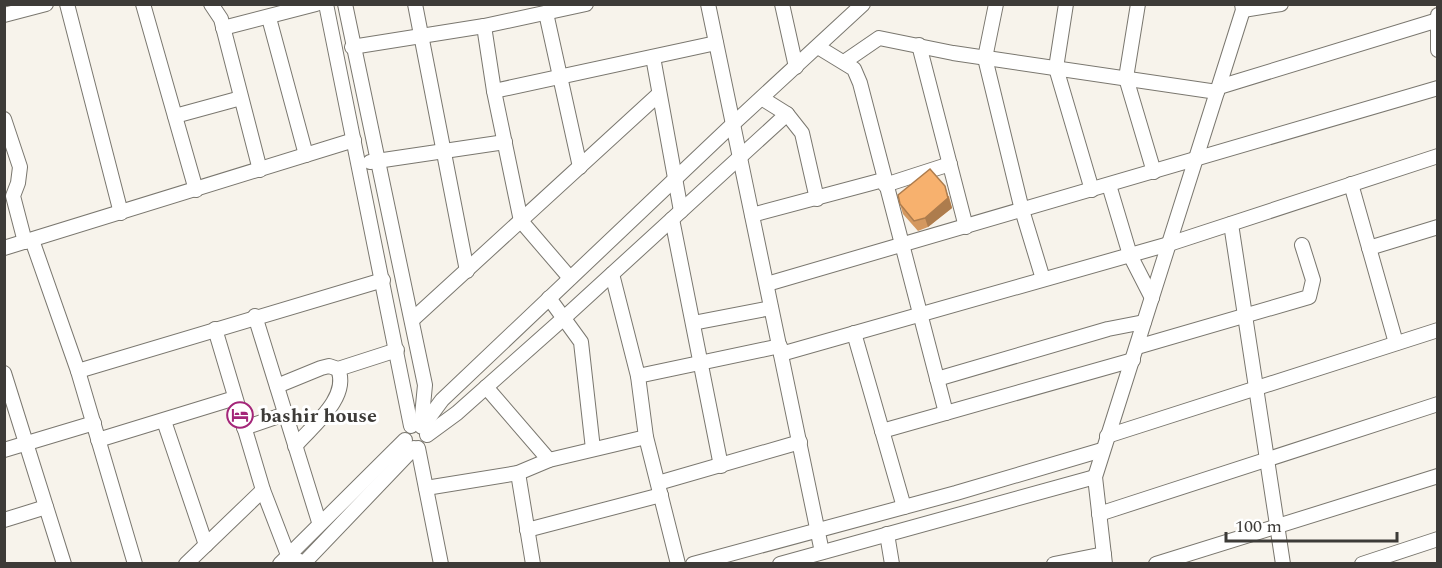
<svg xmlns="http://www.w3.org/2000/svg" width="1442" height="568" viewBox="0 0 1442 568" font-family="Spectral,serif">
  <rect width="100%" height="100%" fill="#f7f3eb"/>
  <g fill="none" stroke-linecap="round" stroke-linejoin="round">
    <g stroke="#7a776f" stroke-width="16">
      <g id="minor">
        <polyline points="67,4 121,213"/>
        <polyline points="143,4 196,190"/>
        <polyline points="211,4 221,19 260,170"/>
        <polyline points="326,4 411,426"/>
        <polyline points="345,4 425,385 421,426"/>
        <polyline points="415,4 467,271"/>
        <polyline points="708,4 822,552"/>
        <polyline points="782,4 796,67"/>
        <polyline points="996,4 985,58 1022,210 1043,279"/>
        <polyline points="1066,4 1056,68 1092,190"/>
        <polyline points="1138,4 1126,78 1154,172"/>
        <polyline points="1243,10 1281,4"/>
        <polyline points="546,13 580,167"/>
        <polyline points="4,15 46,4"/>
        <polyline points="1438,15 1438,50"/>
        <polyline points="269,18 306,155"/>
        <polyline points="484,26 494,91 521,221 570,278"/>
        <polyline points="223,28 316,4"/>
        <polyline points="919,45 966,227"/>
        <polyline points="352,47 484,26 586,4"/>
        <polyline points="818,47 854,69 860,83 946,413"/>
        <polyline points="653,57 681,211"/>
        <polyline points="844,62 879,38 953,53 1217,92"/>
        <polyline points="1219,87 1438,20"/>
        <polyline points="494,91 716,43"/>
        <polyline points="763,99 787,114 802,133 817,199"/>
        <polyline points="175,116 241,98"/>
        <polyline points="4,119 20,167 18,183 13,196 25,242"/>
        <polyline points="370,162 505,142"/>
        <polyline points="1351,184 1396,343"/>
        <polyline points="885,185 950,164"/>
        <polyline points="1109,185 1130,255 1152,298"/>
        <polyline points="752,215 883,180"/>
        <polyline points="672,219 721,466"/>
        <polyline points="1231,224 1283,564"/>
        <polyline points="32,240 78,371 135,564"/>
        <polyline points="4,248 354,140"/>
        <polyline points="1369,248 1438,227"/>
        <polyline points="612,274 638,376 646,437 678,564"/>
        <polyline points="767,284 1438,88"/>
        <polyline points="549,298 581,342 593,449"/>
        <polyline points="255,316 319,522"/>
        <polyline points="412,320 659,94"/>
        <polyline points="693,323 771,308"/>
        <polyline points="215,329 263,490 288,555 303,563"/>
        <polyline points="854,333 904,507"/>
        <polyline points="1137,347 1309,297 1313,280 1302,245"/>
        <polyline points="781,354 1169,244 1438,156"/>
        <polyline points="78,371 383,280"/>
        <polyline points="4,373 64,564"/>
        <polyline points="638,376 780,346"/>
        <polyline points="937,379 1108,329 1144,322"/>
        <polyline points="277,386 321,368 329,366 338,369 397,350"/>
        <polyline points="486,387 549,460"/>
        <polyline points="164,421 206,545"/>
        <polyline points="422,427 442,400 733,124 863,4"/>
        <polyline points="244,428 285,414"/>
        <polyline points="882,431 1133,360"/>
        <polyline points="427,435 457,413 565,317 787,114"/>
        <polyline points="1107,436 1438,330"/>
        <polyline points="98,440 235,398"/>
        <path d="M295 446C312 426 350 398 338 369"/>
        <polyline points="418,448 441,564"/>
        <polyline points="4,450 94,423"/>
        <polyline points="518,473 533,564"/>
        <polyline points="658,483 800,442"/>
        <polyline points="426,488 518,473 549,460 646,437"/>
        <polyline points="1099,514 1438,404"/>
        <polyline points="4,520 46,507"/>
        <polyline points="527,530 661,495"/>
        <polyline points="887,534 892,564"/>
        <polyline points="186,564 263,490"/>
        <polyline points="280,564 405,440"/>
        <polyline points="303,564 414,448"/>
        <polyline points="693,564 956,493 1102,450"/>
        <polyline points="780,564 1095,477"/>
        <polyline points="1054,564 1104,554"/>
        <polyline points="1105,564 1095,477 1243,10 1242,4"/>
        <polyline points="1156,564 1438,476"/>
        <polyline points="1362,564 1438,539"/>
      </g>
    </g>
    <use href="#minor" stroke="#fff" stroke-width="14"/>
  </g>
  <polygon fill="#d4985f" points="949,196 952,208 928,227 918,231 903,214 900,204"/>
  <polygon fill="#ad7c4d" points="945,186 952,208 928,227 925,218"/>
  <polygon fill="#f7b16e" stroke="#ad7c4d" stroke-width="1.5" points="930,169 945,186 948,198 925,218 914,221 900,204 898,195"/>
  <defs>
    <g id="hotel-ring" transform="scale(1.35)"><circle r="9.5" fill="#fff" stroke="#a42679" stroke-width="1.5"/><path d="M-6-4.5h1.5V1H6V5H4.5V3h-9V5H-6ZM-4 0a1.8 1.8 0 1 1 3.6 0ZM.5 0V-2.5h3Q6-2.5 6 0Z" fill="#a42679"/></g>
  </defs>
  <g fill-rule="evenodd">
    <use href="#hotel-ring" x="240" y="415"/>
  </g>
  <g text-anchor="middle" stroke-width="6" stroke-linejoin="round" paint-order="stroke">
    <g font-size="20" font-weight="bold" fill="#3d3b38" stroke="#fff" text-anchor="start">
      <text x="260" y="422">bashir house</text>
    </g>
  </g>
  <rect width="1442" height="568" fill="none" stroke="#3d3b38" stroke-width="12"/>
  <path d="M1226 532v9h171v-9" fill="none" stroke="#3d3b38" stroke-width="3"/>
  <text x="1235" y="532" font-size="18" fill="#3d3b38" stroke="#ffffff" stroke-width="4.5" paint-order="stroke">100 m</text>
</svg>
